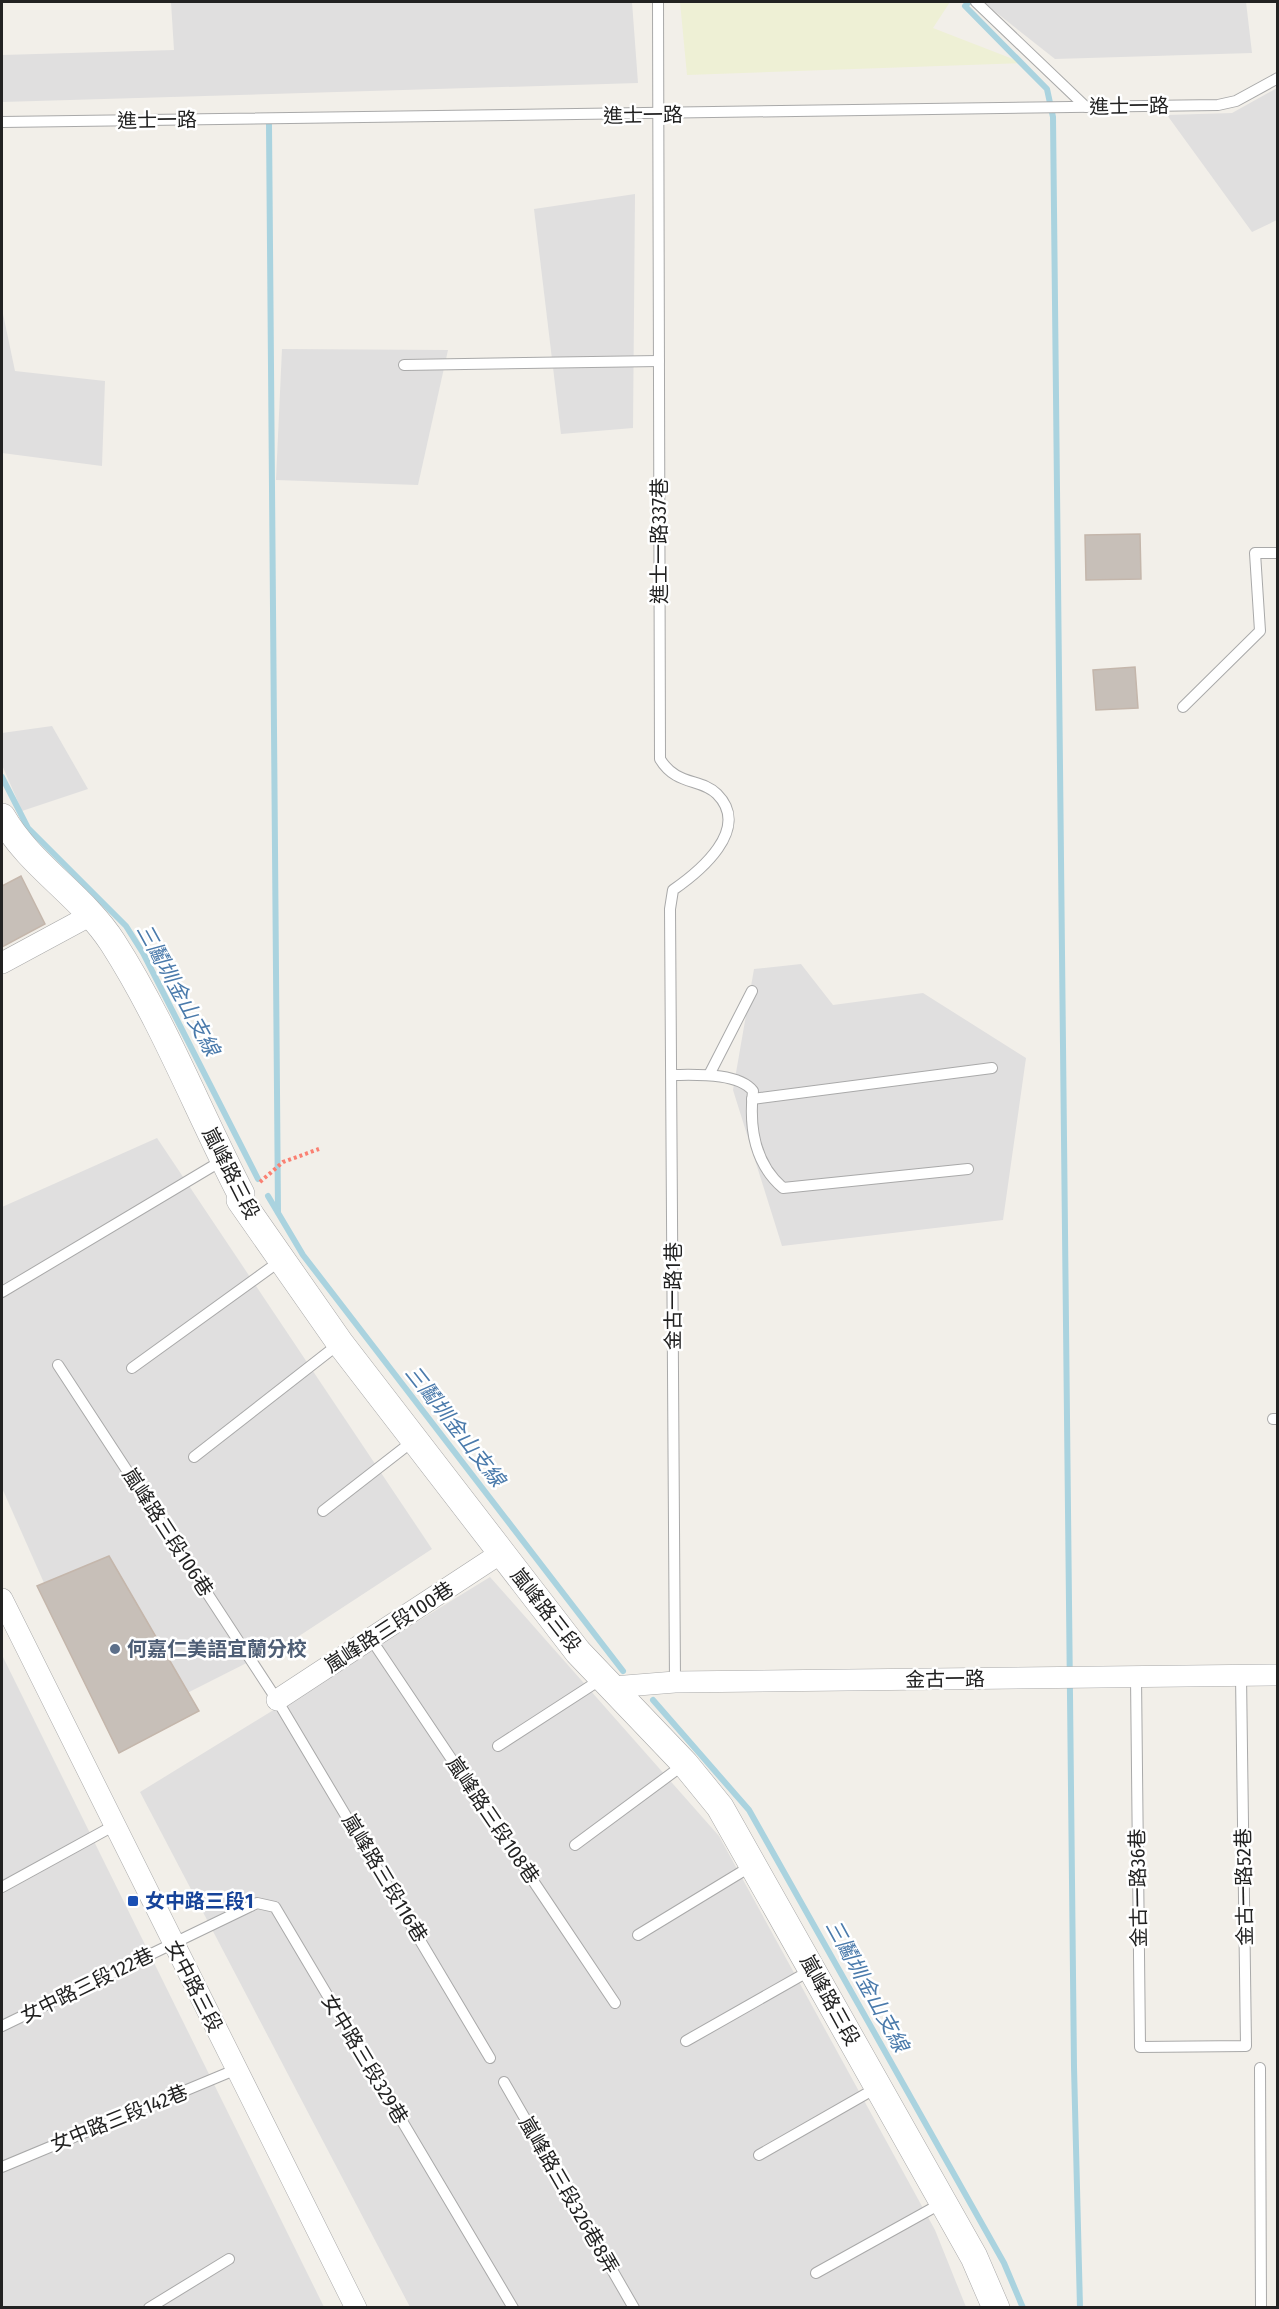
<svg xmlns="http://www.w3.org/2000/svg" width="1279" height="2309" viewBox="0 0 1279 2309" font-family="'Fira Sans Condensed','Noto Sans TC',sans-serif">
  <rect width="100%" height="100%" fill="#f2efe9"/>
  <g fill="#e0dfdf">
    <polygon points="171,2 632,2 638,83 2,102 2,55 174,50"/>
    <polygon points="983,2 1246,2 1252,53 1055,59"/>
    <polygon points="1277,88 1277,220 1252,232 1167,115 1232,113"/>
    <polygon points="635,194 633,428 561,434 534,209"/>
    <polygon points="2,309 15,371 105,381 102,466 2,453"/>
    <polygon points="282,349 448,350 418,485 276,480"/>
    <polygon points="52,726 88,789 22,811 2,765 2,733"/>
    <polygon points="801,964 833,1005 923,993 1026,1058 1003,1220 782,1246 733,1090 754,969"/>
    <polygon points="157,1138 432,1549 296,1638 110,1732 2,1488 2,1207"/>
    <polygon points="490,1577 719,1836 935,2230 966,2307 410,2307 140,1792"/>
    <polygon points="2,1655 324,2307 2,2307"/>
  </g>
  <polygon fill="#eef0d5" points="680,2 950,2 933,28 1023,63 687,75"/>
  <g fill="none" stroke-linecap="round" stroke-linejoin="round">
    <g stroke="#aad3df" stroke-width="6">
      <polyline points="969,2 965,6 1047,89 1053,117 1074,2067 1080,2308"/>
      <polyline points="269,125 278,1212"/>
      <polyline points="2,777 28,828 126,926 143,953 258,1179"/>
      <polyline points="268,1196 303,1255 623,1671"/>
      <polyline points="653,1700 749,1810 1004,2263 1023,2308"/>
    </g>
  </g>
  <g fill="#c7bfb8" stroke="#c4b6ab" stroke-width="1.5">
    <polygon points="1140,534 1141,579 1086,580 1085,535"/>
    <polygon points="1135,667 1138,708 1096,710 1093,670"/>
    <polygon points="21,876 45,924 2,947 2,886"/>
    <polygon points="109,1556 199,1711 119,1753 37,1586"/>
  </g>
  <g fill="none" stroke-linecap="round" stroke-linejoin="round">
    <g stroke="#a9a9a9" stroke-width="12">
      <g id="service">
        <path d="M658 2 660 759C676 786 701 778 717 794 752 829 699 872 673 890L670 909 675 1682"/>
        <polyline points="976,2 1086,107"/>
        <polyline points="2,122 1218,105 1236,101 1278,78"/>
        <polyline points="404,365 659,361"/>
        <polyline points="1183,707 1260,631 1255,553 1278,553"/>
        <path d="M672 1075C694 1075 738 1072 753 1091 749 1127 755 1164 783 1188L968 1169"/>
        <polyline points="709,1075 752,991"/>
        <polyline points="752,1099 992,1068"/>
        <polyline points="2,1292 223,1160"/>
        <polyline points="58,1365 277,1700 490,2058"/>
        <polyline points="132,1368 280,1261"/>
        <polyline points="1273,1419 1278,1419"/>
        <polyline points="194,1457 340,1343"/>
        <polyline points="323,1511 413,1441"/>
        <polyline points="371,1639 615,2003"/>
        <polyline points="1136,1677 1140,2047 1246,2046 1241,1675"/>
        <polyline points="498,1746 603,1678"/>
        <polyline points="575,1845 683,1765"/>
        <polyline points="2,1887 115,1825"/>
        <polyline points="638,1935 753,1865"/>
        <polyline points="2,2026 257,1903 275,1907 513,2308"/>
        <polyline points="686,2041 811,1970"/>
        <polyline points="1260,2068 1261,2308"/>
        <polyline points="504,2082 634,2308"/>
        <polyline points="759,2155 878,2087"/>
        <polyline points="2,2167 237,2069"/>
        <polyline points="816,2273 942,2203"/>
        <polyline points="149,2308 229,2259"/>
      </g>
    </g>
    <g stroke="#a9a9a9" stroke-width="22">
      <g id="minor">
        <polyline points="2,963 91,915"/>
        <polyline points="2,1599 356,2308"/>
        <polyline points="613,1687 675,1682 1278,1675"/>
        <polyline points="277,1700 501,1553"/>
      </g>
    </g>
    <g stroke="#a9a9a9" stroke-width="28">
      <path id="tertiary" d="M2 817C30 866 82 895 113 943 163 1021 198 1111 241 1194L240 1200 340 1343 578 1652 685 1764 720 1807 974 2257 996 2308"/>
    </g>
    <polyline stroke="#fa8072" stroke-width="4" stroke-dasharray="3 3" stroke-linecap="butt" points="260,1182 283,1162 319,1149"/>
    <use href="#service" stroke="#fff" stroke-width="10"/>
    <use href="#minor" stroke="#fff" stroke-width="21"/>
    <use href="#tertiary" stroke="#fff" stroke-width="27"/>
  </g>
  <circle fill="#5c6f8a" stroke="#fff" stroke-width="2" cx="115" cy="1649" r="6"/>
  <rect fill="#1a4fb4" stroke="#fff" stroke-width="2" x="127" y="1895" width="12" height="12" rx="3"/>
  <g text-anchor="middle" stroke-width="5" stroke-linejoin="round" paint-order="stroke">
    <g font-size="20" fill="#222" stroke="#fff">
      <text transform="translate(1129 106) rotate(-1)" y="7">進士一路</text>
      <text transform="translate(643 115) rotate(-1)" y="7">進士一路</text>
      <text transform="translate(157 120) rotate(-1)" y="7">進士一路</text>
      <text transform="translate(659 541) rotate(-90)" y="7">進士一路337巷</text>
      <text transform="translate(231 1173) rotate(63)" y="7">嵐峰路三段</text>
      <text transform="translate(673 1296) rotate(-90)" y="7">金古一路1巷</text>
      <text transform="translate(168 1532) rotate(57)" y="7">嵐峰路三段106巷</text>
      <text transform="translate(546 1610) rotate(52)" y="7">嵐峰路三段</text>
      <text transform="translate(389 1627) rotate(-33)" y="7">嵐峰路三段100巷</text>
      <text transform="translate(945 1679) rotate(-1)" y="7">金古一路</text>
      <text transform="translate(493 1820) rotate(56)" y="7">嵐峰路三段108巷</text>
      <text transform="translate(385 1878) rotate(59)" y="7">嵐峰路三段116巷</text>
      <text transform="translate(1244 1887) rotate(-91)" y="7">金古一路52巷</text>
      <text transform="translate(1138 1888) rotate(-91)" y="7">金古一路36巷</text>
      <text transform="translate(87 1985) rotate(-26)" y="7">女中路三段122巷</text>
      <text transform="translate(194 1986) rotate(63)" y="7">女中路三段</text>
      <text transform="translate(830 2000) rotate(61)" y="7">嵐峰路三段</text>
      <text transform="translate(365 2059) rotate(59)" y="7">女中路三段329巷</text>
      <text transform="translate(119 2118) rotate(-22)" y="7">女中路三段142巷</text>
      <text transform="translate(569 2195) rotate(60)" y="7">嵐峰路三段326巷8弄</text>
    </g>
    <g font-size="20" font-weight="bold" fill="#4e5e75" stroke="#fff" text-anchor="start">
      <text x="127" y="1656">何嘉仁美語宜蘭分校</text>
    </g>
    <g font-size="20" font-weight="bold" fill="#164399" stroke="#fff" text-anchor="start">
      <text x="145" y="1908">女中路三段1</text>
    </g>
    <g font-size="21" font-style="italic" fill="#4a7aab" stroke="#fff">
      <text transform="translate(178 990) rotate(61)" y="7">三鬮圳金山支線</text>
      <text transform="translate(455 1426) rotate(52)" y="7">三鬮圳金山支線</text>
      <text transform="translate(867 1986) rotate(61)" y="7">三鬮圳金山支線</text>
    </g>
  </g>
  <rect width="1279" height="2309" fill="none" stroke="#222222" stroke-width="6"/>
</svg>
